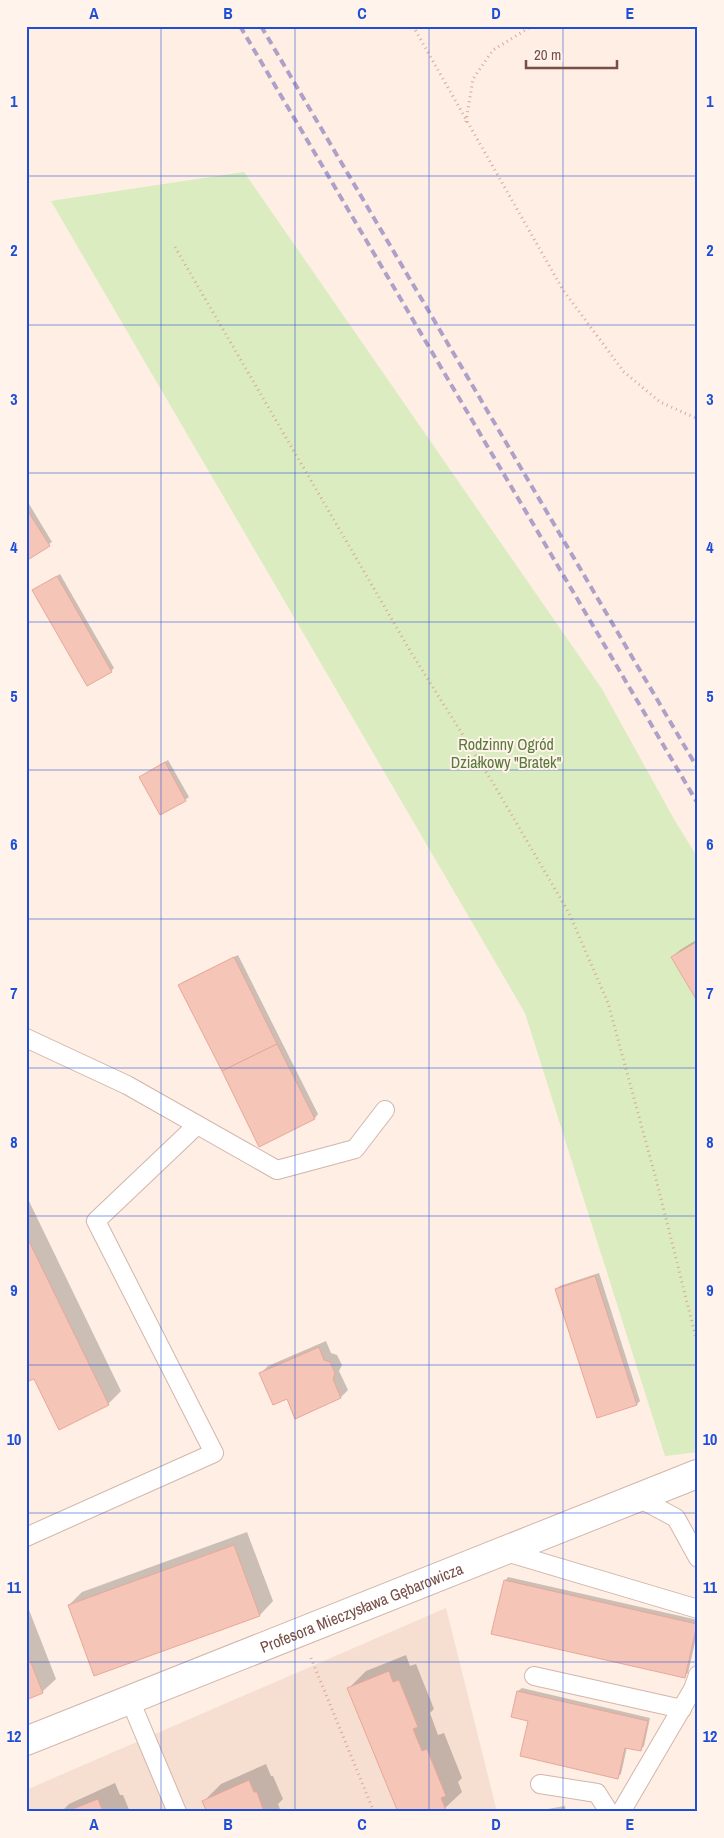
<svg xmlns="http://www.w3.org/2000/svg" width="724" height="1838" viewBox="0 0 724 1838" font-family="'Archivo Narrow',sans-serif">
  <rect width="100%" height="100%" fill="#feeee3"/>
  <polygon fill="#f6ded1" points="446,1608 497,1812 26,1812 26,1790"/>
  <polygon fill="#daecc0" points="244,172 602,689 675,821 698,858 698,1452 665,1456 525,1013 51,201"/>
  <g fill="#0003">
    <polygon points="26,499 52,542 26,559"/>
    <polygon points="60,574 114,668 111,671 34,590"/>
    <polygon points="168,760 189,797 185,800 141,777"/>
    <polygon points="698,939 698,996 672,957 680,950"/>
    <polygon points="238,955 318,1114 315,1118 260,1145 180,985 183,982"/>
    <polygon points="26,1195 121,1391 108,1404 35,1377 26,1381"/>
    <polygon points="599,1273 640,1401 637,1404 556,1289 560,1286"/>
    <polygon points="326,1341 331,1353 337,1355 342,1365 339,1371 348,1390 341,1397 287,1397 260,1374 268,1366"/>
    <polygon points="247,1532 273,1601 260,1615 94,1675 69,1605 82,1592"/>
    <polygon points="508,1577 698,1620 698,1629 688,1673 684,1676 505,1581"/>
    <polygon points="29,1610 56,1679 42,1692 26,1698 26,1611"/>
    <polygon points="406,1655 410,1666 416,1664 434,1709 430,1713 438,1735 444,1733 462,1778 458,1782 462,1792 445,1808 349,1688 366,1671"/>
    <polygon points="522,1688 650,1718 644,1746 640,1750 627,1747 621,1774 617,1777 529,1720 513,1716 518,1691"/>
    <polygon points="266,1764 271,1776 273,1776 283,1799 278,1804 281,1812 208,1812 204,1801 221,1784"/>
    <polygon points="115,1783 120,1795 123,1795 130,1812 61,1812 69,1804"/>
    <polygon points="565,1806 566,1812 536,1812 536,1811"/>
  </g>
  <g fill="#f5c5b8" stroke="#e9a798">
    <polygon points="26,508 50,546 26,561"/>
    <polygon points="57,576 112,672 87,686 32,590"/>
    <polygon points="165,762 186,801 160,815 139,777"/>
    <polygon points="698,941 698,998 696,999 671,957"/>
    <polygon points="234,957 277,1044 222,1071 178,985"/>
    <polygon points="277,1044 315,1119 259,1147 222,1071"/>
    <polygon points="26,1235 109,1405 59,1430 34,1379 26,1382"/>
    <polygon points="595,1276 637,1405 597,1418 555,1289"/>
    <polygon points="319,1347 324,1360 330,1362 335,1373 333,1379 341,1398 295,1419 287,1399 273,1405 259,1373"/>
    <polygon points="234,1545 260,1616 94,1676 68,1605"/>
    <polygon points="504,1580 697,1624 685,1678 491,1634"/>
    <polygon points="26,1650 43,1693 26,1700"/>
    <polygon points="389,1671 393,1682 399,1680 418,1727 413,1729 422,1751 427,1749 446,1796 441,1798 446,1810 440,1812 398,1812 347,1688"/>
    <polygon points="517,1691 648,1721 641,1751 625,1748 618,1779 520,1756 528,1721 511,1717"/>
    <polygon points="249,1780 254,1792 257,1792 264,1812 207,1812 202,1801"/>
    <polygon points="98,1799 103,1812 106,1812 71,1812 74,1811 73,1809"/>
  </g>
  <g fill="none" stroke-linecap="round" stroke-linejoin="round">
    <g stroke="#d2b6ab" stroke-width="20">
      <g id="lane">
        <polyline points="26,1038 127,1085 277,1170 355,1149 385,1110"/>
        <polyline points="637,1497 676,1518 698,1558"/>
        <polyline points="26,1537 214,1453 96,1221 197,1125"/>
        <polyline points="503,1551 698,1609"/>
        <polyline points="534,1676 682,1709"/>
        <polyline points="130,1700 177,1812"/>
        <polyline points="540,1784 597,1793 609,1812"/>
        <polyline points="621,1812 693,1689 698,1675"/>
      </g>
    </g>
    <g stroke="#d2b6ab" stroke-width="30">
      <g id="street">
        <path id="s1" d="M26 1741 697 1474"/>
      </g>
    </g>
    <g stroke="#daa89b" stroke-width="3" stroke-dasharray="1 4" stroke-linecap="butt">
      <polyline points="413,26 563,290 624,372 660,402 698,419"/>
      <polyline points="466,122 473,79 493,50 532,26"/>
      <polyline points="175,247 412,654 493,783 569,913 608,1003 656,1179 698,1346"/>
      <polyline points="311,1658 374,1812"/>
    </g>
    <use href="#lane" stroke="#fff" stroke-width="18"/>
    <use href="#street" stroke="#fff" stroke-width="28"/>
    <g stroke="#aea0c8" stroke-width="4" stroke-dasharray="8 5" stroke-linecap="butt">
      <polyline points="240,26 698,804"/>
      <polyline points="261,26 698,769"/>
    </g>
  </g>
  <path fill="none" stroke="#1d4ed8" stroke-width="1" stroke-opacity="0.55" d="M161 26V1812M295 26V1812M429 26V1812M563 26V1812M26 176H698M26 325H698M26 473H698M26 622H698M26 770H698M26 919H698M26 1068H698M26 1216H698M26 1365H698M26 1513H698M26 1662H698"/>
  <g text-anchor="middle" stroke-width="4" stroke-linejoin="round" paint-order="stroke">
    <g font-size="16" fill="#58793c" stroke="#fff3eb">
      <text x="506" y="750">Rodzinny Ogród<tspan x="506" dy="18">Działkowy "Bratek"</tspan></text>
    </g>
    <g font-size="16" fill="#784f47" stroke="#fff3eb">
      <text dy="6" stroke="none"><textPath href="#s1" startOffset="361">Profesora Mieczysława Gębarowicza</textPath></text>
    </g>
  </g>
  <rect width="724" height="1838" fill="none" stroke="#fff3eb" stroke-width="55"/>
  <path d="M526 60v8h91v-8" fill="none" stroke="#784f47" stroke-width="2.5"/>
  <text x="534" y="60" font-size="15" fill="#784f47" stroke="#fff3eb" stroke-width="4" paint-order="stroke">20 m</text>
  <rect x="28" y="28" width="668" height="1782" fill="none" stroke="#1d4ed8" stroke-width="2"/>
  <g font-size="16" text-anchor="middle" font-weight="bold" fill="#1d4ed8">
    <text x="94" y="19">A</text>
    <text x="228" y="19">B</text>
    <text x="362" y="19">C</text>
    <text x="496" y="19">D</text>
    <text x="630" y="19">E</text>
    <text x="14" y="107">1</text>
    <text x="710" y="107">1</text>
    <text x="14" y="256">2</text>
    <text x="710" y="256">2</text>
    <text x="14" y="405">3</text>
    <text x="710" y="405">3</text>
    <text x="14" y="553">4</text>
    <text x="710" y="553">4</text>
    <text x="14" y="702">5</text>
    <text x="710" y="702">5</text>
    <text x="14" y="850">6</text>
    <text x="710" y="850">6</text>
    <text x="14" y="999">7</text>
    <text x="710" y="999">7</text>
    <text x="14" y="1148">8</text>
    <text x="710" y="1148">8</text>
    <text x="14" y="1296">9</text>
    <text x="710" y="1296">9</text>
    <text x="14" y="1445">10</text>
    <text x="710" y="1445">10</text>
    <text x="14" y="1593">11</text>
    <text x="710" y="1593">11</text>
    <text x="14" y="1742">12</text>
    <text x="710" y="1742">12</text>
    <text x="94" y="1830">A</text>
    <text x="228" y="1830">B</text>
    <text x="362" y="1830">C</text>
    <text x="496" y="1830">D</text>
    <text x="630" y="1830">E</text>
  </g>
</svg>
